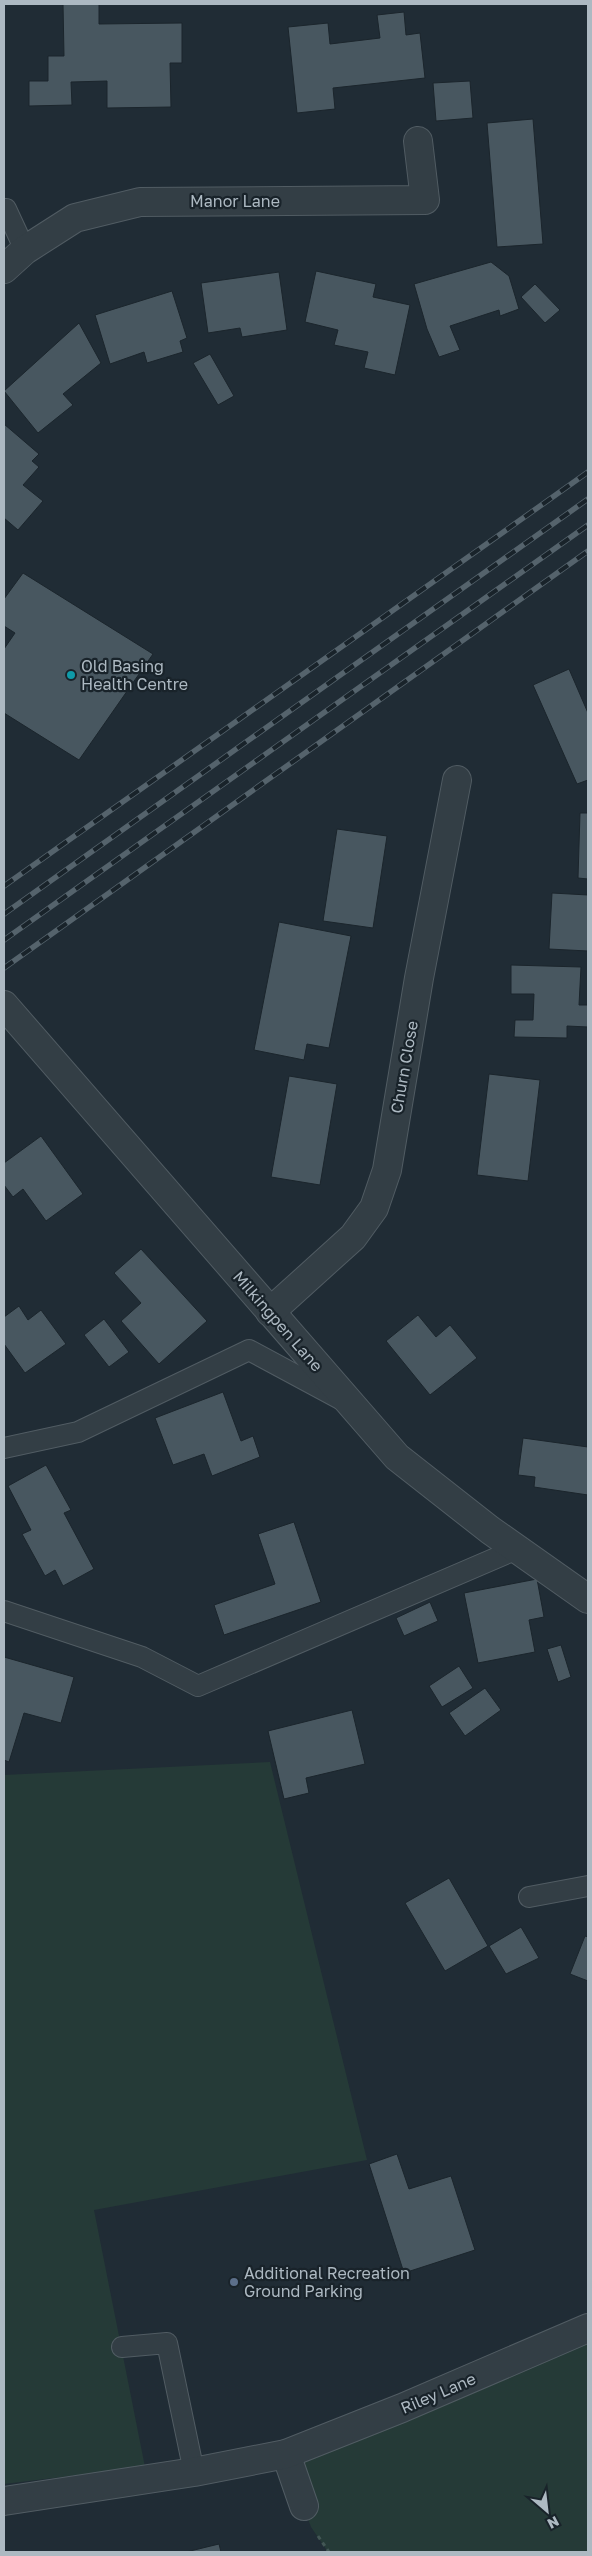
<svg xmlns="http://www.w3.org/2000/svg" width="592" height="2556" viewBox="0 0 592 2556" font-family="'Golos Text',sans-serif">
  <rect width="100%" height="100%" fill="#202c35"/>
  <g fill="#253a37">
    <polygon points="270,1762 367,2160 94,2210 145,2467 4,2484 4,1775"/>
    <polygon points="588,2334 588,2552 328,2552 311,2527 286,2460"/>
  </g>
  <g fill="#485760" stroke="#1b252c">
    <polygon points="63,4 99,4 99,24 182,23 182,63 170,63 171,107 107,108 107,81 71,82 72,105 29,106 29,81 48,81 48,56 64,56"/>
    <polygon points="404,12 406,35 420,33 425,78 333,88 335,109 297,113 288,27 328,23 330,44 380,38 377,15"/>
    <polygon points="470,81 473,118 436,121 433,83"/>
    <polygon points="533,119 543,244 497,247 487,123"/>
    <polygon points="491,262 509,276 519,309 500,316 499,310 450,326 460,350 439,357 427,329 414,284"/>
    <polygon points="316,271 376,284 373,297 410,305 395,375 364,368 368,352 334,345 338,330 305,322"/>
    <polygon points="279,272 287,330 242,337 240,328 208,333 201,283"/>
    <polygon points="535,284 560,310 545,323 521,297"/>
    <polygon points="172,291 187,338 180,341 183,352 147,363 144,352 110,364 95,315"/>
    <polygon points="79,323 101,363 63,394 73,405 38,433 4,391"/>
    <polygon points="210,354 234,396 218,405 193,363"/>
    <polygon points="4,424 39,454 32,461 39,467 23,485 43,501 18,530 4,518"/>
    <polygon points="23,573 153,654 79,760 4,713 4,649 15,633 4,626 4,599"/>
    <polygon points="569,669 588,713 588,780 577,784 533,685"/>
    <polygon points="580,813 588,813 588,879 578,878"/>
    <polygon points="337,829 387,836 373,928 323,921"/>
    <polygon points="552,893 588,895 588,951 549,949"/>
    <polygon points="279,922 351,936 329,1048 307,1044 304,1060 254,1050"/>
    <polygon points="511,965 581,967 579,1005 588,1005 588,1027 567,1026 567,1038 514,1037 515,1020 533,1020 534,994 511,994"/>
    <polygon points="489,1074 540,1080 528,1181 477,1175"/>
    <polygon points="289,1076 337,1084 320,1185 271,1177"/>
    <polygon points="41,1136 83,1194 46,1221 23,1189 13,1197 4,1185 4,1163"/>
    <polygon points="141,1249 207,1321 159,1364 121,1321 141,1303 114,1273"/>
    <polygon points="19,1306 28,1320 41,1310 66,1344 25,1373 4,1344 4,1317"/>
    <polygon points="418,1315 436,1337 450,1325 477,1358 430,1395 386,1341"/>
    <polygon points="104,1319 129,1352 109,1367 84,1335"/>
    <polygon points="223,1392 241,1441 253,1436 260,1457 212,1476 204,1454 173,1465 155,1418"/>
    <polygon points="523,1438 588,1447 588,1495 534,1487 535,1477 518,1475"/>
    <polygon points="46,1465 71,1510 64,1513 94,1569 63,1586 55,1570 45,1576 22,1534 31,1530 8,1486"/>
    <polygon points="294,1522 321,1602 224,1635 214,1605 275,1584 258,1534"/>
    <polygon points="537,1579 544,1617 529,1620 535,1652 478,1663 464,1593"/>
    <polygon points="430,1602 438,1621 404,1636 396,1618"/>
    <polygon points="561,1645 571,1677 558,1682 547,1649"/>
    <polygon points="4,1657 74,1677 61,1723 24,1713 9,1762 4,1760"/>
    <polygon points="459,1666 473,1688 442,1707 429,1686"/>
    <polygon points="485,1688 501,1710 465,1736 449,1713"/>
    <polygon points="352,1710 365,1764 306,1778 309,1793 284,1799 268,1731"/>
    <polygon points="449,1878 488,1946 445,1971 405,1903"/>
    <polygon points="521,1927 539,1958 506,1974 489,1946"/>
    <polygon points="585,1936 588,1937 588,1981 570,1974"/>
    <polygon points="397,2154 409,2189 451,2176 475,2250 404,2273 369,2164"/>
    <polygon points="219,2544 221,2552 186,2552"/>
  </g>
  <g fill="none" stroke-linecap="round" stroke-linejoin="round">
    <g stroke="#515c63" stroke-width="22">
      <g id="lane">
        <polyline points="4,209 6,209 25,250"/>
        <polyline points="4,1448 78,1432 249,1350 342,1400"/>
        <polyline points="4,1611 142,1657 198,1686 517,1549"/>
        <polyline points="529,1897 588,1886"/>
        <polyline points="122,2347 167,2343 194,2472"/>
      </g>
    </g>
    <g stroke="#515c63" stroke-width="30">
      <g id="street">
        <polyline points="4,269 25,250 75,218 140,202 425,200 418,141"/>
        <polyline points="4,1005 397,1457 490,1530 588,1599"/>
        <polyline points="270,1312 353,1237 374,1208 387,1170 419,978 457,780"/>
        <polyline points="286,2454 304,2506"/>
        <polyline points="4,2501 194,2472 286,2454 402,2408 588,2328"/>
      </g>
    </g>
    <polyline stroke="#435755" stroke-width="3" stroke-dasharray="4 4" stroke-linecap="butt" points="318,2536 329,2552"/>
    <use href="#lane" stroke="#333e45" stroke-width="20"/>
    <use href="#street" stroke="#333e45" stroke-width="28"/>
    <g stroke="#55636c" stroke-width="5.5">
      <g id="rail">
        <polyline points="4,886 588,472"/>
        <polyline points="4,914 588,499"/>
        <polyline points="4,940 588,525"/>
        <polyline points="4,968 588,551"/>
      </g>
    </g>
    <use href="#rail" stroke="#19232a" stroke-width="4" stroke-dasharray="11" stroke-linecap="butt"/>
  </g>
  <circle fill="#0f9aa8" stroke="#19232a" stroke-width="2" cx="71" cy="675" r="5"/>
  <circle fill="#5c6f8a" stroke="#19232a" stroke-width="2" cx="234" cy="2282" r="5"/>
  <g text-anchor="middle" stroke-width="4.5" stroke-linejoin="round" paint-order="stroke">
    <g font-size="16" fill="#adb9c2" stroke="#19232a">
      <text x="235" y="207">Manor Lane</text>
      <text transform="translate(404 1067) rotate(-80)" y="6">Churn Close</text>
      <text transform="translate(278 1321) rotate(49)" y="6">Milkingpen Lane</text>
      <text transform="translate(438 2393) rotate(-23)" y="6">Riley Lane</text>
    </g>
    <g font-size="16" fill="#adb9c2" stroke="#19232a" text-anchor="start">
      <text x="81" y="672">Old Basing<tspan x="81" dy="18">Health Centre</tspan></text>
      <text x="244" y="2279">Additional Recreation<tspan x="244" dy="18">Ground Parking</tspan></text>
    </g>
  </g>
  <rect width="592" height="2556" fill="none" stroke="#adb9c2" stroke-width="10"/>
  <g transform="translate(547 2511) rotate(152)" stroke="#19232a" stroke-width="4" paint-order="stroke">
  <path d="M0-4L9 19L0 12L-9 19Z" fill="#adb9c2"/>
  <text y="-8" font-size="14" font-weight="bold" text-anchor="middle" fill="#adb9c2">N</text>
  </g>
</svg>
